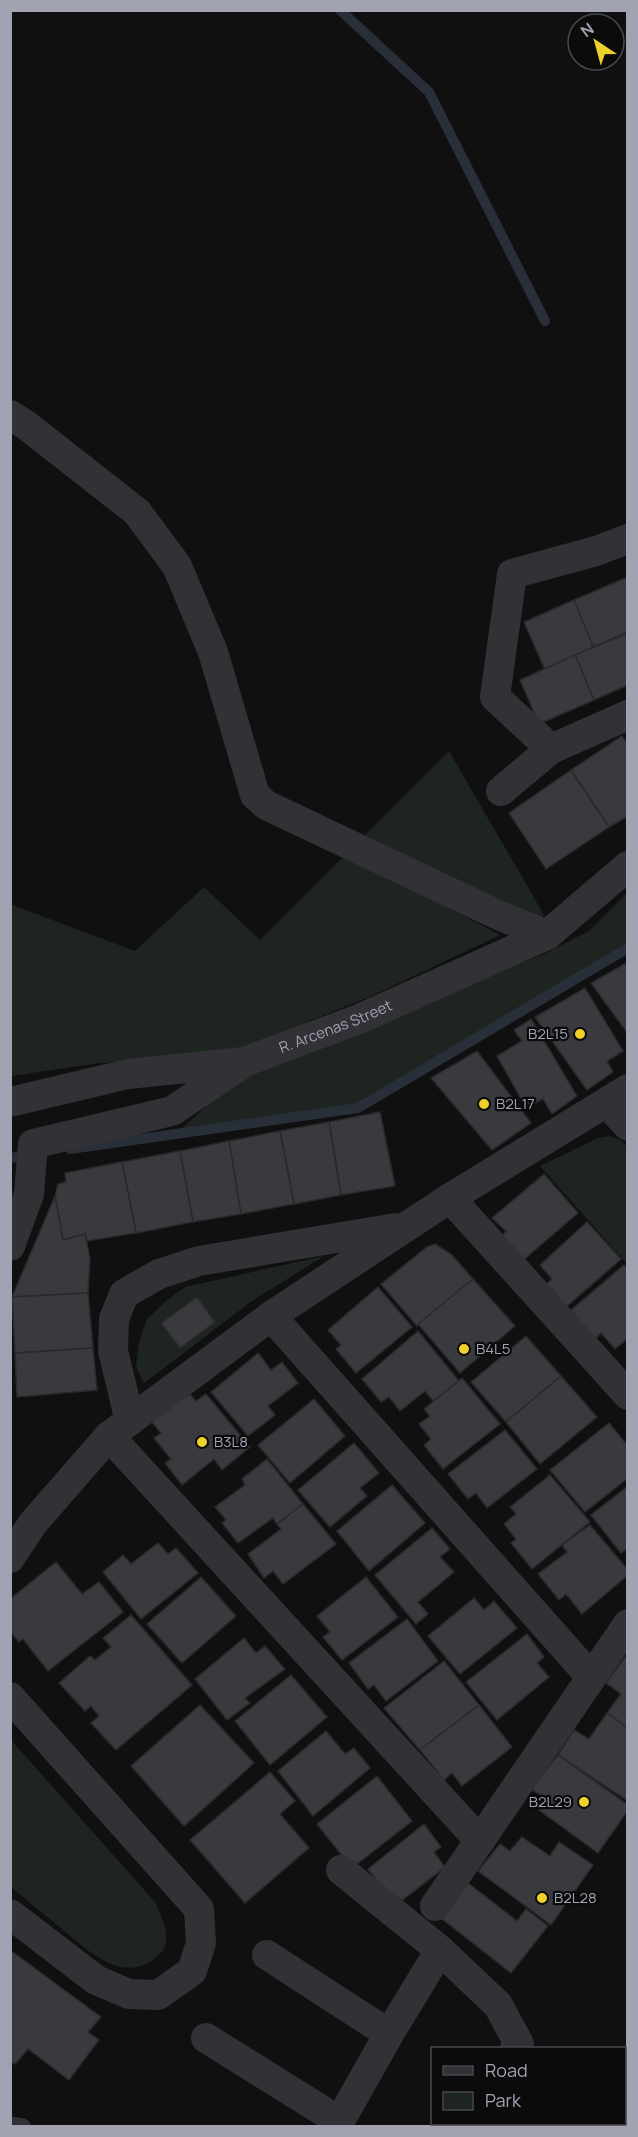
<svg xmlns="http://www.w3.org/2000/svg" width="638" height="2137" viewBox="0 0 638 2137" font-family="Manrope,sans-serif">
  <rect width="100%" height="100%" fill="#101011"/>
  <g fill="#1e2520">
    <polygon points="449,751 544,915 537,922 365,835"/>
    <polygon points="346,854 500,935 374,995 240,1049 162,1060 100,1063 11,1076 10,904 135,951 204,887 260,940"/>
    <polygon points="627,893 627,948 358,1108 176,1134 239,1076 465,984 542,955 589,931"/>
    <polygon points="611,1136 622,1141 627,1147 627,1264 540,1166 598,1138"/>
    <polygon points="324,1256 252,1301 144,1383 136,1367 139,1342 147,1319 167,1300 185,1287"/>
    <path d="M11 1740 155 1902C162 1915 173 1941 160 1954 124 1988 89 1951 61 1928 44 1914 27 1901 11 1887Z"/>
  </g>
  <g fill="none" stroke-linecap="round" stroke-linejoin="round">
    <g stroke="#292f39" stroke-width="10">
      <polyline points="340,10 429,92 545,321"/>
      <polyline points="70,1149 358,1108 628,948"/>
      <polyline points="10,1158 31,1155"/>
    </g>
  </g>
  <g fill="#3a3a3e" stroke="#2a2a2d" stroke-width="1.5">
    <polygon points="628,577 628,632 593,647 574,600"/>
    <polygon points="574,600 593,647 545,670 524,622"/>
    <polygon points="625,634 628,640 628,685 594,700 575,655"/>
    <polygon points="575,655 594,700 539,724 520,680"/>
    <polygon points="622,736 628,744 628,816 609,827 571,770"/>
    <polygon points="571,770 609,827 546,869 509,813"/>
    <polygon points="628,962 628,1034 591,983"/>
    <polygon points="585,988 623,1051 607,1061 613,1072 587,1090 535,1017"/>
    <polygon points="531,1019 577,1096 552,1114 543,1099 526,1108 497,1056 522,1041 514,1030"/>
    <polygon points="477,1051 531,1123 492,1150 431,1078"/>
    <polygon points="380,1112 395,1186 341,1195 329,1122"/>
    <polygon points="329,1122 341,1195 294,1204 280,1131"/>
    <polygon points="280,1131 294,1204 241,1214 229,1141"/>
    <polygon points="229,1141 241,1214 193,1222 180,1151"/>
    <polygon points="180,1151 193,1222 136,1233 122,1162"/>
    <polygon points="122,1162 136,1233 87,1241 85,1234 63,1240 55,1196 58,1184 66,1182 65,1173"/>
    <polygon points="544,1174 578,1213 521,1262 500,1238 506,1231 492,1218"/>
    <polygon points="55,1196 63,1240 85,1234 90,1258 88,1293 12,1297"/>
    <polygon points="587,1222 621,1259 566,1307 545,1285 552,1279 540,1265"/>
    <polygon points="435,1244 451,1254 473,1279 417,1326 381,1284 427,1247"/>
    <polygon points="624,1265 628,1268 628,1338 615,1349 601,1333 595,1339 570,1311"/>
    <polygon points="473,1279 515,1326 460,1373 418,1324"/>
    <polygon points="378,1287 412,1327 356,1373 336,1349 341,1345 328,1330"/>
    <polygon points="88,1293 93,1348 15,1353 12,1297"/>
    <polygon points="197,1297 215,1322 180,1348 161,1323"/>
    <polygon points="418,1331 459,1381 433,1401 425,1391 400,1411 389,1397 381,1402 362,1379"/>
    <polygon points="526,1336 561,1376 506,1422 471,1382"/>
    <polygon points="93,1348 97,1390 17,1397 15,1353"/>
    <polygon points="258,1353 271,1370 282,1362 298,1383 268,1406 275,1415 248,1436 211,1392"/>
    <polygon points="561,1376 597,1417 540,1464 506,1422"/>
    <polygon points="462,1378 500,1424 443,1469 424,1445 431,1439 419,1424 430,1416 424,1409"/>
    <polygon points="189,1393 196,1401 206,1394 250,1447 222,1470 214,1459 182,1485 165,1463 171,1459 154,1438 161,1433 151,1421"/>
    <polygon points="314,1399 345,1436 290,1483 258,1445"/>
    <polygon points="609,1423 628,1446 628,1478 585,1512 550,1470"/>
    <polygon points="505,1430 537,1469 487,1508 476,1493 468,1499 448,1474"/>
    <polygon points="354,1443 379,1473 360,1488 367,1496 330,1527 298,1490"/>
    <polygon points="267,1459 303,1504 277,1524 273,1518 238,1543 222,1523 226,1520 215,1507 245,1485 242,1479"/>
    <polygon points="550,1475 590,1522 532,1569 511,1543 516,1539 504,1524 516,1514 510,1507"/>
    <polygon points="392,1485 425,1523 369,1571 337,1531"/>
    <polygon points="628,1486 628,1548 621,1553 591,1515"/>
    <polygon points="303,1504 336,1544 283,1584 273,1571 264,1578 248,1554 281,1529 277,1524"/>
    <polygon points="590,1525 628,1570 628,1575 582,1614 566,1594 559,1600 538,1574 567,1552 562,1545"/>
    <polygon points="432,1528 450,1549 440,1557 454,1572 418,1602 428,1614 416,1624 375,1575"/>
    <polygon points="158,1543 168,1554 176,1548 198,1573 141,1619 103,1572 123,1555 131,1564"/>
    <polygon points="56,1562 82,1594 99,1582 123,1612 48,1671 23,1639 19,1642 10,1631 10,1599"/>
    <polygon points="201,1577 236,1616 182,1663 147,1624"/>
    <polygon points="366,1577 398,1617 342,1660 323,1637 330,1632 317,1616"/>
    <polygon points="474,1598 484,1610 494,1601 517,1628 460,1674 428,1636"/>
    <polygon points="131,1615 192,1685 116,1750 91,1723 99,1716 91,1706 85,1711 59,1683 90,1656 95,1660 111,1647 103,1638"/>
    <polygon points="407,1619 438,1661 386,1701 374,1685 368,1689 349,1663"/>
    <polygon points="527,1634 544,1657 537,1663 549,1677 497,1720 466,1682"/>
    <polygon points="244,1638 256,1653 265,1646 285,1669 245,1698 250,1703 227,1720 195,1679"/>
    <polygon points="625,1657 628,1659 628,1728 607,1713 621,1694 606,1683"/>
    <polygon points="444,1661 479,1705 420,1750 384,1708"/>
    <polygon points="291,1675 327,1717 270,1765 235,1721"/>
    <polygon points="200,1705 254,1763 184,1826 131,1766"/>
    <polygon points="479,1705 512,1747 462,1786 452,1773 444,1780 420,1750"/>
    <polygon points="607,1713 628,1728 628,1801 558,1755 574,1730 589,1739"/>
    <polygon points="326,1731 345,1754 354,1748 370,1768 313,1816 278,1771"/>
    <polygon points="558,1755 628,1805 628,1810 598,1853 539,1810 547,1799 531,1789"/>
    <polygon points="270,1772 295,1801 280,1814 309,1848 245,1903 190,1840"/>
    <polygon points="377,1776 412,1821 352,1868 317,1824"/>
    <polygon points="424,1824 441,1847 434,1852 445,1867 396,1905 368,1869"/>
    <polygon points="522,1837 550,1856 559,1842 593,1865 551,1925 478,1871 500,1844 510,1851"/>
    <polygon points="468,1883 517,1921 526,1909 548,1926 511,1973 441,1918"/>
    <polygon points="10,1950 101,2017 88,2032 99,2040 69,2080 28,2049 15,2064 10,2061"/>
  </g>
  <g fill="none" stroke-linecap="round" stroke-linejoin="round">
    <polyline stroke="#37373d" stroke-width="4" stroke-dasharray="3 4.5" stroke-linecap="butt" points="622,2124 627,2126"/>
    <polyline stroke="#313136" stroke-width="15" points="10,2124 23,2126"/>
    <g stroke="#313136" stroke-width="30">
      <polyline points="10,415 26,425 137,512 177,566 213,652 255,795 266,805 496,914 547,935"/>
      <polyline points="551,749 495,697 512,574 596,551 628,539"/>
      <polyline points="501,791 551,749 628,715"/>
      <path id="s1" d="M10 1102 128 1074 244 1062 359 1019 547 935 628 866"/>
      <polyline points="607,1103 628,1126"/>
      <polyline points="450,1198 628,1395"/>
      <polyline points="10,1246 29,1194 33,1144 172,1111 242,1064"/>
      <polyline points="271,1316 591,1677"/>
      <polyline points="130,1421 113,1351 114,1319 124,1294 159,1274 199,1261 396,1228"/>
      <polyline points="109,1436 480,1841"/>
      <polyline points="10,1558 33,1523 109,1436 271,1316 450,1198 628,1089"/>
      <polyline points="10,1697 199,1909 201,1943 192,1971 158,1995 129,1994 96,1980 10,1914"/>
      <polyline points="341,1870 440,1950 498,2005 519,2044 515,2048"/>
      <polyline points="435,1906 628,1624"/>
      <polyline points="267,1955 389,2034"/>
      <polyline points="206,2038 339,2121"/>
      <polyline points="337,2126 389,2034 440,1950"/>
      <polyline points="465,2126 467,2124"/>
    </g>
  </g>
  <g fill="#eed12a" stroke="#0b0b0c" stroke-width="2">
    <circle cx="580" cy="1034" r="6"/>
    <circle cx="484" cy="1104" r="6"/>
    <circle cx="464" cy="1349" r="6"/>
    <circle cx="202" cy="1442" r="6"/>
    <circle cx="584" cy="1802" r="6"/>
    <circle cx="542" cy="1898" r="6"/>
  </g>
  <g text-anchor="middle" stroke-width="4.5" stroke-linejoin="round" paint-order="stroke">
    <g font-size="15" fill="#a1a3b2" stroke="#0b0b0c">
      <text dy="5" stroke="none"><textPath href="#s1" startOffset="336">R. Arcenas Street</textPath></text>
    </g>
    <g font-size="15" fill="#a1a3b2" stroke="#0b0b0c" text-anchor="start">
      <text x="568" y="1039" text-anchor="end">B2L15</text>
      <text x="496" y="1109">B2L17</text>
      <text x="476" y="1354">B4L5</text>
      <text x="214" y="1447">B3L8</text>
      <text x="572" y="1807" text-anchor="end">B2L29</text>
      <text x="554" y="1903">B2L28</text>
    </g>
  </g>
  <rect width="638" height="2137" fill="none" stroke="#a1a3b2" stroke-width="24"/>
  <rect x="431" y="2047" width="195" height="78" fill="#0b0b0c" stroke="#47484e" stroke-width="1.5"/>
  <rect x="443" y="2066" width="30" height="9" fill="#313136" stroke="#47484e" stroke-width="1.5"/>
  <text x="485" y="2077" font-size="18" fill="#a1a3b2">Road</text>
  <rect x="443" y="2092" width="30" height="18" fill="#1e2520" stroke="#47484e" stroke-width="1.5"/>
  <text x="485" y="2107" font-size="18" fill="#a1a3b2">Park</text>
  <g transform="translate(596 42) rotate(324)"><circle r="28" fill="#0b0b0c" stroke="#47484e" stroke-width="1.5"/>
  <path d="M0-4.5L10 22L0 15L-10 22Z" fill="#eed12a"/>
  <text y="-9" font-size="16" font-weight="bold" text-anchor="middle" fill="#a1a3b2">N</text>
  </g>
</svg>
